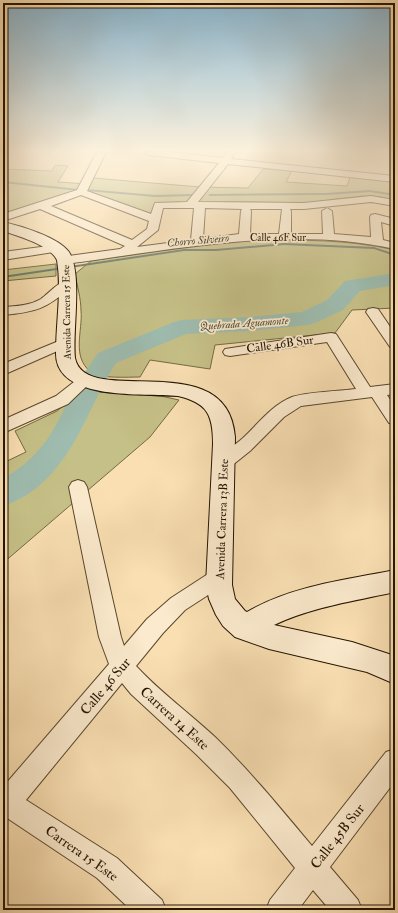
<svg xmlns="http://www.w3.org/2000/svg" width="398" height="913" viewBox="0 0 398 913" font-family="'IM FELL Double Pica',serif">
  <rect width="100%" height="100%" fill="#f9dfb2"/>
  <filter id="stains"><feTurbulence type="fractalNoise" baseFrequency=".005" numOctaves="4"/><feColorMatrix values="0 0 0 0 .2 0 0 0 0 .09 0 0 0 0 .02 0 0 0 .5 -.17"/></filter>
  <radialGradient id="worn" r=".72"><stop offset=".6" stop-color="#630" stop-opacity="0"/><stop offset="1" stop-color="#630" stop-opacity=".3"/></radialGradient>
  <g fill="#c5c087" stroke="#746a44">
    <polygon points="55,165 68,166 58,182 89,184 93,178 200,187 248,188 263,169 292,171 286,182 347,186 350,177 395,181 395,201 381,197 363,196 306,203 248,202 155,203 151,215 80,191 3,214 3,169 52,171"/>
    <path d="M250 240C299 240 347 239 395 250V308L352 310 335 333 215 345 210 369 150 360 140 377C128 377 100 379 91 372 71 357 83 330 81 311 81 298 77 286 75 274L91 261 169 249Z"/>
    <polygon points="56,264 56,276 3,281 3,270"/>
    <polygon points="80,391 161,396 179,400 150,437 3,563 3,463 26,452 15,431 57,411"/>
  </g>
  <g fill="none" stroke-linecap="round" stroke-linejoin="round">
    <g fill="#6d7969" fill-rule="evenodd">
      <polygon points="3,181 79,189 80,190 79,191 3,183"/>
      <polygon points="86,189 155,195 193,194 195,195 193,196 155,197 87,191 86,190"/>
      <polygon points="370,190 395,194 395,196 370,192 326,195 210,196 208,195 210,194 326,193"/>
      <polygon points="284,243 374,247 395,254 395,256 374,249 284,245 216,251 184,251 3,278 3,276 184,249 216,249"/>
    </g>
    <g fill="#9ebcaf" fill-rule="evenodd">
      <polygon points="395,273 395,285 360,291 343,310 315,323 307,325 249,331 186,334 116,363 105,381 96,383 87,381 83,375 98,353 174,322 182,320 249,317 302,312 327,300 345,281"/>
      <path d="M87 383 96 385 100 391C78 436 56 489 3 506V479C23 467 40 452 52 432 61 417 68 400 78 385Z"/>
    </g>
    <g stroke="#59472c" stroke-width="2">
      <g id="street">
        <path d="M97 152H106L87 191 151 214 155 203 187 202 219 163 149 155 146 154 145 152H169L223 158 227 152H235L231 159 395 176V182L228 164 198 202 304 203 371 196 395 200V206L371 202 304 209H290L291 211V234H323L322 211 327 208 332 211 334 234 371 237 370 217 371 215 375 214 395 219V226L381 222 383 240 395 243V249C288 225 173 250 65 264L61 263 59 260 61 257 120 249 125 246 40 209 3 221V214L77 190ZM81 195 149 221 147 229 132 240 51 206ZM163 208H194L191 240 137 247 158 230ZM205 208 242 209 241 211 239 234 203 239ZM250 209H282L279 234H250L251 211Z"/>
        <polygon points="56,245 60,247 62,249 60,251 3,260 3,252"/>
        <path d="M67 280 71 281 73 284 71 287C46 309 36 312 3 315V307C16 306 29 306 41 299 49 293 57 283 67 280Z"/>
        <polygon points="373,308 378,309 395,334 395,348 390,347 366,312 368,309"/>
        <path d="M331 333 336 334 370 387 395 384V394L387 395 395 407V424L389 423 372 397 301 406 284 417 250 451 230 467 224 469 218 467 215 463C221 453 234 446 243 438 258 424 272 405 292 397 307 392 340 391 356 389L327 342 230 356 225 355 223 352 225 349Z"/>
        <polygon points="66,338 71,339 73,342 71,345 3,375 3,364"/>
        <polygon points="84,376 89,378 92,381 68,404 3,433 3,420 56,396 79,378"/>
        <path d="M78 480 84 482 87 487 121 637 124 646 147 619 171 598 211 572 218 569 225 572 228 578 225 584 185 610 163 633 136 666C160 692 189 713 215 737 250 771 281 809 312 846L386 752 395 749V781L330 867 358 900 362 910H330L313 890 298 910H266L270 900 295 868 230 788 197 755 131 694 122 683 26 800 117 858 162 900 166 910H131L97 878 7 818 3 820V787L109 664 99 637 69 487 72 482Z"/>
      </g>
    </g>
    <g stroke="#241400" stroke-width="2">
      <path id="secondary" d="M3 222C21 226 58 237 69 252 83 274 72 332 75 358 85 410 228 343 235 437L232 585 235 599 245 611 247 612C291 586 345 580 395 570V592C354 601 312 607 274 625L352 642 395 656V684L367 672 269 649 235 637 223 626 216 615 209 599 206 585 213 444C213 414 207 403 178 396 144 393 54 402 56 352 56 321 62 291 57 260 50 245 18 236 3 231Z"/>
    </g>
    <use href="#street" fill="#fbeacd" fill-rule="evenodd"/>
    <use href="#secondary" fill="#fbeacd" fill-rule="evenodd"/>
  </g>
  <linearGradient id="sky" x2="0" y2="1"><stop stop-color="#8ab7d1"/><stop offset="0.54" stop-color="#fcf1dc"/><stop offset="1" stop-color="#fcf1dc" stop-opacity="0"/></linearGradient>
  <rect width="398" height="279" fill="url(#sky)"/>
  <g text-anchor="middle" stroke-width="3.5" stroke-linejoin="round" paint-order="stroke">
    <g font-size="10" fill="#241400" stroke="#fbeacd">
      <text x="278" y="241">Calle 46F Sur</text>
      <text transform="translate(66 312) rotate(-91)" y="4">Avenida Carrera 15 Este</text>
    </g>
    <g font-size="11" font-style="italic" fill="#4f4f3d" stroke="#fbeacd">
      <text transform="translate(198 240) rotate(-5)" y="4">Chorro Silveiro</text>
      <text transform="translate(244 323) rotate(-4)" y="4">Quebrada Aguamonte</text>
    </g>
    <g font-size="12" fill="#241400" stroke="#fbeacd">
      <text transform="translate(280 344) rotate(-8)" y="4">Calle 46B Sur</text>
      <text transform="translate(222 519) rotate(-88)" y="4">Avenida Carrera 13B Este</text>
    </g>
    <g font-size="14" fill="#241400" stroke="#fbeacd">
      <text transform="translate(105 686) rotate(-50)" y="5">Calle 46 Sur</text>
      <text transform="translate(175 718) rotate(42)" y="5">Carrera 14 Este</text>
      <text transform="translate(337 836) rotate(-52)" y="5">Calle 45B Sur</text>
      <text transform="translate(82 853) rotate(35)" y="5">Carrera 15 Este</text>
    </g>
  </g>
  <rect width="398" height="913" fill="none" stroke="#f9dfb2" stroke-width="16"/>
  <rect x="4" y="4" width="390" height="905" fill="none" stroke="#241400" stroke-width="2"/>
  <rect x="8" y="8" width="382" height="897" fill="none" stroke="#241400"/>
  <rect width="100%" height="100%" filter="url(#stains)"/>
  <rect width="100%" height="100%" fill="url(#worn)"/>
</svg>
